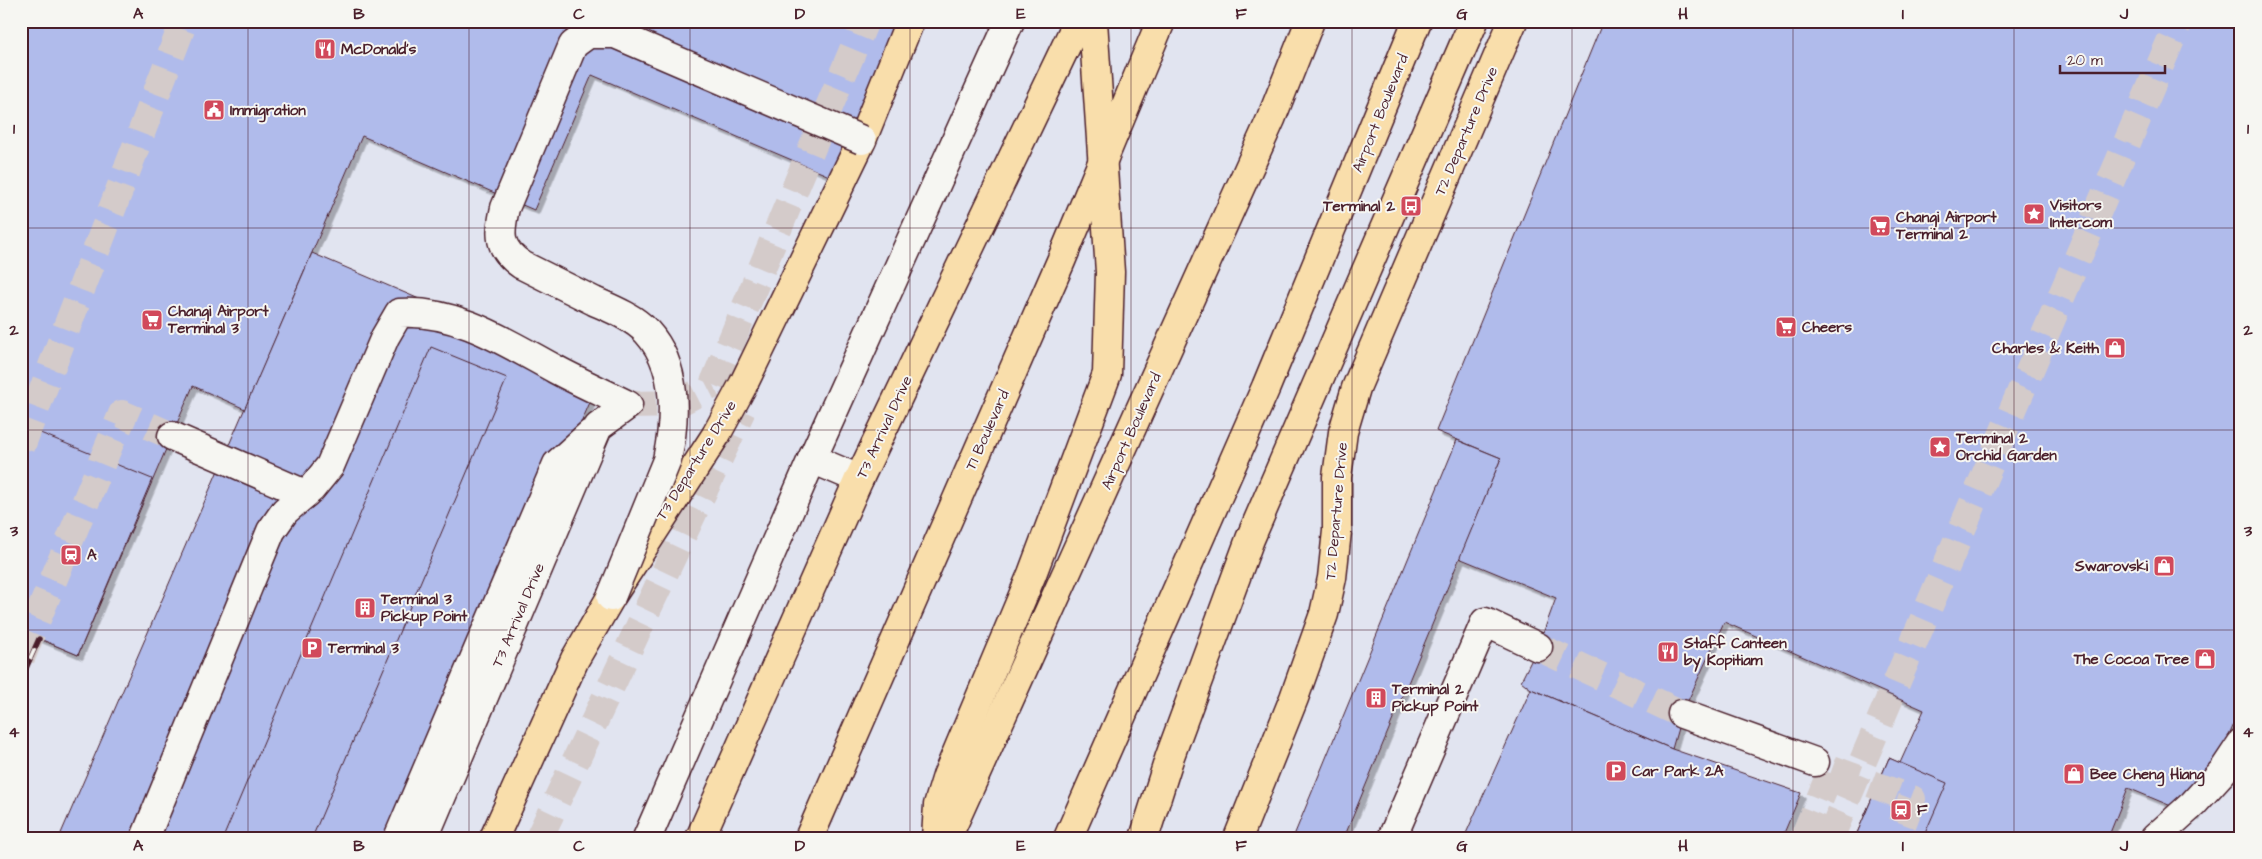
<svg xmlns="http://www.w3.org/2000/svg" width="2262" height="859" viewBox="0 0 2262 859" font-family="'Architects Daughter',sans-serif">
  <defs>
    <filter id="shadow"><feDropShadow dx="4.5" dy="4.5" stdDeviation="0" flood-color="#0004"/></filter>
  </defs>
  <rect width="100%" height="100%" fill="#f6f6f2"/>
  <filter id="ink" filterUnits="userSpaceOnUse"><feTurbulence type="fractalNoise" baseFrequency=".02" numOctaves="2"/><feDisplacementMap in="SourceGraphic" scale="10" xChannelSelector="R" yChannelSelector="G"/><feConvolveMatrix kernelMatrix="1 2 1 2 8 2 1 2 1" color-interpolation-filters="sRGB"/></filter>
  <g filter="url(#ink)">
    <rect fill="#e1e4f0" x="21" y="21" width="2220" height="817"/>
    <g fill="#b0bbeb" stroke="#4a1f2b" filter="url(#shadow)">
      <polygon points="21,21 902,21 834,178 592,75 534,210 362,136 245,409 193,386 78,655 21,631"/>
      <polygon points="1603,21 2241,21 2241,719 2237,717 2195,816 2128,788 2108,838 1855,838 1889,758 1900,763 1924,710 1724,622 1682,714 1672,749 1531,689 1521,681 1538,647 1556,598 1459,558 1501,458 1436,431"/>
      <polygon points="312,253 601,377 401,838 59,838"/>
      <polygon points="431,347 507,378 312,838 223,838"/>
      <polygon points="21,425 152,479 78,655 21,631"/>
      <polygon points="1457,440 1501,458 1344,838 1293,838"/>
      <polygon points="1531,689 1672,749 1801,793 1782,838 1464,838"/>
      <polygon points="1889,758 1947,783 1923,838 1855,838"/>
    </g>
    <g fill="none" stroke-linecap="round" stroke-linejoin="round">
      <g stroke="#d4cbca" stroke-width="28" stroke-dasharray="28 14" stroke-linecap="butt">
        <polyline points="628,405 676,404 713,385"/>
        <polyline points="1538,647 1682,714"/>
        <polyline points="21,658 122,414 172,436"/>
        <polyline points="1832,769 1912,799 1897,838"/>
        <polyline points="1804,838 1832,769 1816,762"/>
        <polyline points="1830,838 2179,21"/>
      </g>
      <g stroke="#d4cbca" stroke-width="28" stroke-dasharray="28 14" stroke-linecap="butt">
        <polyline points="713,385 865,21"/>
        <polyline points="21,447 184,21"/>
        <polyline points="539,838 742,410"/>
      </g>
      <g stroke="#4a1f2b" stroke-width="31">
        <g id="minor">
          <polyline points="172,436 305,494"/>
          <polyline points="812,459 859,479"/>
          <polyline points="1682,714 1815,762"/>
          <path d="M145 838 271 531 285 511 312 488 330 466 385 337 399 313C456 309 507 343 555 369 579 382 604 393 628 405L598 427 424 838"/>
          <polyline points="398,838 557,464 590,434"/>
          <polyline points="647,838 812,459 1010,21"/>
          <polyline points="1392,838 1485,622 1538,647"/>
          <polyline points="2155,838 2193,804 2223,771 2241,744"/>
        </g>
      </g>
      <g stroke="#4a1f2b" stroke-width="31">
        <g id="major">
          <polyline points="494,838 575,659 611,597 716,435 743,385 862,140 910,21"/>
          <polyline points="700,838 859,479 1078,21"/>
          <polyline points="1068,838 1266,387 1417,21"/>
          <polyline points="1144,838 1170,756 1250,539 1474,21"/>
          <polyline points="1238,838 1294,698 1324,614 1332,578 1337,531 1337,477 1343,432 1356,388 1513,21"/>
        </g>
      </g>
      <g stroke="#4a1f2b" stroke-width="31">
        <g id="highway">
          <polyline points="809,838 1061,261 1161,21"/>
          <polyline points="936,838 938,805 947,776 1032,574 1107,374 1110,272 1093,21"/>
          <polyline points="947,838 1271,119 1310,21"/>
        </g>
      </g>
      <use href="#minor" stroke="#f6f6f2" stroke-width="28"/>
      <use href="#major" stroke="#f9deab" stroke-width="28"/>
      <use href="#highway" stroke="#f9deab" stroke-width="28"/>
      <g stroke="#4a1f2b" stroke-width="5.5">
        <polyline id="rail" points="21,679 39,639"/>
      </g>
      <use href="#rail" stroke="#f6f6f2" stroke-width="4" stroke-dasharray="11" stroke-linecap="butt"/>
      <g stroke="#4a1f2b" stroke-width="31" stroke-linecap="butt">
        <path id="minor-bridge" d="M611 597 667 460C676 418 678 366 647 332 633 317 612 309 594 301 570 289 546 277 522 265 498 249 499 235 505 208L573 45 588 34H615L862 140"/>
      </g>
      <use href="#minor-bridge" stroke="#f6f6f2" stroke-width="28"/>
    </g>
  </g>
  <path fill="none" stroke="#4a1f2b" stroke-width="1" stroke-opacity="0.55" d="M248 21V838M469 21V838M690 21V838M910 21V838M1131 21V838M1352 21V838M1572 21V838M1793 21V838M2014 21V838M21 228H2241M21 430H2241M21 630H2241"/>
  <defs>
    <g id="restaurant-square" transform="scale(1.125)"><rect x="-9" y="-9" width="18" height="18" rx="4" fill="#d1495b" stroke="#f6f6f2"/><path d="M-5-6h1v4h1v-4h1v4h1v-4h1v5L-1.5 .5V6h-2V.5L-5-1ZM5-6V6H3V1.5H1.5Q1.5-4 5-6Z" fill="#fff"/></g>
    <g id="civic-square" transform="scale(1.125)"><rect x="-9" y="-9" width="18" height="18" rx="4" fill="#d1495b" stroke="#f6f6f2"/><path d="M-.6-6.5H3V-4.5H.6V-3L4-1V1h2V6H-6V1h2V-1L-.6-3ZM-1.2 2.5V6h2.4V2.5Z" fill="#fff"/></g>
    <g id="bus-square" transform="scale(1.125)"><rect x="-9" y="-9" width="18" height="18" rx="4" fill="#d1495b" stroke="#f6f6f2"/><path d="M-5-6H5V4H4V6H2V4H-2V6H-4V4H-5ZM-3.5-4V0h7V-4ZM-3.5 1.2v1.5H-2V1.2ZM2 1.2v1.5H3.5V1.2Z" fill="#fff"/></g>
    <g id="sight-square" transform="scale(1.125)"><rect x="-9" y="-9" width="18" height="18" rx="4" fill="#d1495b" stroke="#f6f6f2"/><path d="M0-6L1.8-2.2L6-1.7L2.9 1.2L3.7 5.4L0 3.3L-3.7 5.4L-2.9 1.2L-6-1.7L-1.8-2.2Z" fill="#fff"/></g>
    <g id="supermarket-square" transform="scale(1.125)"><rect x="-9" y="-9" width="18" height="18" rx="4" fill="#d1495b" stroke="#f6f6f2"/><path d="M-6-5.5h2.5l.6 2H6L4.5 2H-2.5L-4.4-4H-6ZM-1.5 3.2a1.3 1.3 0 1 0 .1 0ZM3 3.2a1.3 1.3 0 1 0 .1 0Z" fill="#fff"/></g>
    <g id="shop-square" transform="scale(1.125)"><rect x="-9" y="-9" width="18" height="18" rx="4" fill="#d1495b" stroke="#f6f6f2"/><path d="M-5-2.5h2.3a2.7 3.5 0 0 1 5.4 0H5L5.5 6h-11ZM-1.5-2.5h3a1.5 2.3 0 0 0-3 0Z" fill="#fff"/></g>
    <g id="station-square" transform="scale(1.125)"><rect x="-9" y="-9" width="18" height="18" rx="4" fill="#d1495b" stroke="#f6f6f2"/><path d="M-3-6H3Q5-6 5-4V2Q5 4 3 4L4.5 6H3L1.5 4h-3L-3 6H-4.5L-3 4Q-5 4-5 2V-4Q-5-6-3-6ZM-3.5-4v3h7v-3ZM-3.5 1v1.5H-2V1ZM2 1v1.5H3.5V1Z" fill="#fff"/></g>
    <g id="building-square" transform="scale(1.125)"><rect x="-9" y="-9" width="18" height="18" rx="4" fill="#d1495b" stroke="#f6f6f2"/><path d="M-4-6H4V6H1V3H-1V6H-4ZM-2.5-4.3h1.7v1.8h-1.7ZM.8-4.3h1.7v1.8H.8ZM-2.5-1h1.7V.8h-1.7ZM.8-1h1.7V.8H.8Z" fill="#fff"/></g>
    <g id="parking-square" transform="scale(1.125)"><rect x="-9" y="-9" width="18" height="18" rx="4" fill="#d1495b" stroke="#f6f6f2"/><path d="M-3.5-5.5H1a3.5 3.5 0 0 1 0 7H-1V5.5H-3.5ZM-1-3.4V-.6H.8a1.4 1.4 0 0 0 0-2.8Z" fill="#fff"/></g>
  </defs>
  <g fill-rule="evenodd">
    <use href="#restaurant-square" x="325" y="49"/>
    <use href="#civic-square" x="214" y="110"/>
    <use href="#bus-square" x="1411" y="206"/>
    <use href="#sight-square" x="2034" y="214"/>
    <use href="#supermarket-square" x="1880" y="226"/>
    <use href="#supermarket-square" x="152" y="320"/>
    <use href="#supermarket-square" x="1786" y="327"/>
    <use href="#shop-square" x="2115" y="348"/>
    <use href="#sight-square" x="1940" y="447"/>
    <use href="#station-square" x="71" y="555"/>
    <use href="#shop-square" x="2164" y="566"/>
    <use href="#building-square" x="365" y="608"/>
    <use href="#parking-square" x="312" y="648"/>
    <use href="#restaurant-square" x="1668" y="652"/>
    <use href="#shop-square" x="2205" y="659"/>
    <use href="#building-square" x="1376" y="698"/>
    <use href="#parking-square" x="1616" y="771"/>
    <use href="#shop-square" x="2074" y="774"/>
    <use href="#station-square" x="1901" y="810"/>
  </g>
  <g text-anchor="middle" stroke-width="4" stroke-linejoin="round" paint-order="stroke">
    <g font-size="15" font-weight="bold" fill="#4a1f2b" stroke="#f6f6f2" text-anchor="start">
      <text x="341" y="54">McDonald's</text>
      <text x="230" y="115">Immigration</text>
      <text x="2050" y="210">Visitors<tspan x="2050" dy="17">Intercom</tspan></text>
      <text x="1395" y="211" text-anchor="end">Terminal 2</text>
      <text x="1896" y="222">Changi Airport<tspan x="1896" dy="17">Terminal 2</tspan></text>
      <text x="168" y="316">Changi Airport<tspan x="168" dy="17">Terminal 3</tspan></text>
      <text x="1802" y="332">Cheers</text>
      <text x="2099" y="353" text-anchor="end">Charles &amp; Keith</text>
      <text x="1956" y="443">Terminal 2<tspan x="1956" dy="17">Orchid Garden</tspan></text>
      <text x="87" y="560">A</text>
      <text x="2148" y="571" text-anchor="end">Swarovski</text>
      <text x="381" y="604">Terminal 3<tspan x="381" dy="17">Pickup Point</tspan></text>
      <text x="1684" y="648">Staff Canteen<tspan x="1684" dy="17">by Kopitiam</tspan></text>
      <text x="328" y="653">Terminal 3</text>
      <text x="2189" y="664" text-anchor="end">The Cocoa Tree</text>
      <text x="1392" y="694">Terminal 2<tspan x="1392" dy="17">Pickup Point</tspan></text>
      <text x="1632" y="776">Car Park 2A</text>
      <text x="2090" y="779">Bee Cheng Hiang</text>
      <text x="1917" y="815">F</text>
    </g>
    <g font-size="15" fill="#4a1f2b" stroke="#f6f6f2">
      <text transform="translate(1380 113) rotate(-68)" y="5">Airport Boulevard</text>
      <text transform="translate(1466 131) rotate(-67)" y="5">T2 Departure Drive</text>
      <text transform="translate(884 427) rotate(-65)" y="5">T3 Arrival Drive</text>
      <text transform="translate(987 430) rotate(-66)" y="5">T1 Boulevard</text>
      <text transform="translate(1131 431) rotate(-66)" y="5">Airport Boulevard</text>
      <text transform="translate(696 460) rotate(-58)" y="5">T3 Departure Drive</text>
      <text transform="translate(1336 511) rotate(-85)" y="5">T2 Departure Drive</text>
      <text transform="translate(518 615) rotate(-67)" y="5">T3 Arrival Drive</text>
    </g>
  </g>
  <rect width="2262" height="859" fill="none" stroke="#f6f6f2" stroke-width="55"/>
  <path d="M2060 65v8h105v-8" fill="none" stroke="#4a1f2b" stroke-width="2.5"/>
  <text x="2067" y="65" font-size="15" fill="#4a1f2b" stroke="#f6f6f2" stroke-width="4" paint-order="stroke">20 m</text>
  <rect x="28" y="28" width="2206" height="804" fill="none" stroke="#4a1f2b" stroke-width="2"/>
  <g font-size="16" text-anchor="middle" font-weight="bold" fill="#4a1f2b">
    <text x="138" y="19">A</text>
    <text x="359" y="19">B</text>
    <text x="579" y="19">C</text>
    <text x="800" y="19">D</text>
    <text x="1021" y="19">E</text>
    <text x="1241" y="19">F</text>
    <text x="1462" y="19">G</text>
    <text x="1683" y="19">H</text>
    <text x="1903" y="19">I</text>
    <text x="2124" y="19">J</text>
    <text x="14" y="134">1</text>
    <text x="2248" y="134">1</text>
    <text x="14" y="335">2</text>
    <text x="2248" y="335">2</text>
    <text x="14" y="536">3</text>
    <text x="2248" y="536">3</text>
    <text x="14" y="737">4</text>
    <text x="2248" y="737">4</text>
    <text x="138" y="851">A</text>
    <text x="359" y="851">B</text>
    <text x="579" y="851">C</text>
    <text x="800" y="851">D</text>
    <text x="1021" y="851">E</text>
    <text x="1241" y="851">F</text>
    <text x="1462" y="851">G</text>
    <text x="1683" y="851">H</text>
    <text x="1903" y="851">I</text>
    <text x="2124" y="851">J</text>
  </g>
</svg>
